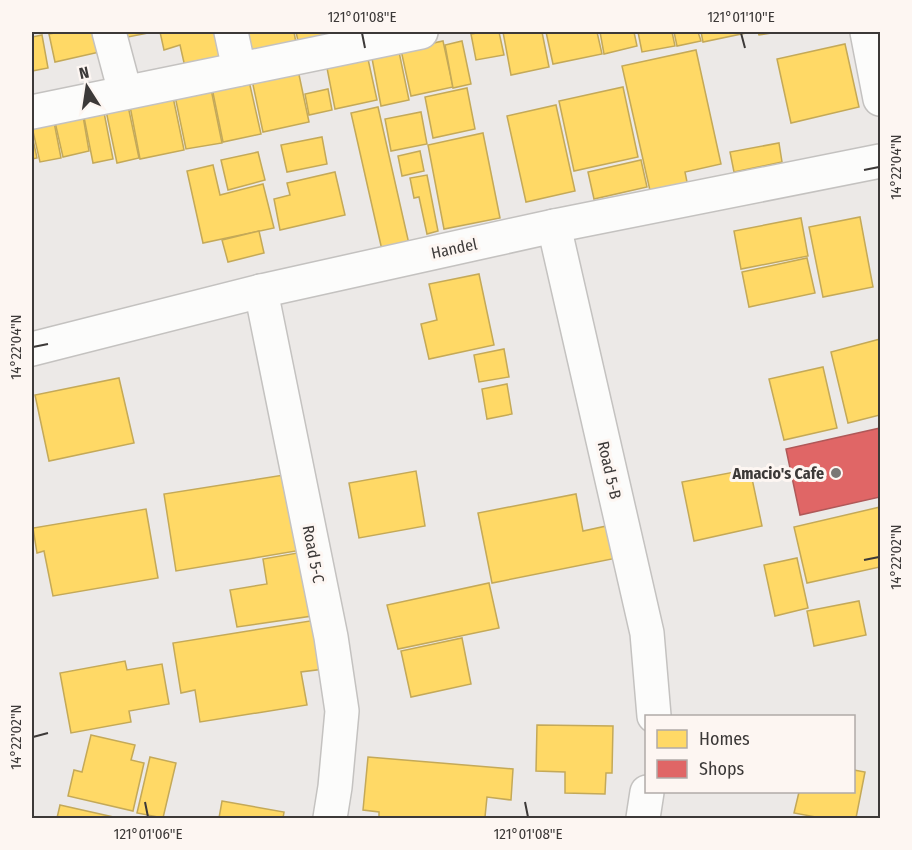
<svg xmlns="http://www.w3.org/2000/svg" width="912" height="850" viewBox="0 0 912 850" font-family="'Fira Sans Condensed',sans-serif">
  <rect width="100%" height="100%" fill="#ece9e7"/>
  <g fill="#ffd966" stroke="#c4a958" stroke-width="1.5">
    <polygon points="60,32 100,32 104,51 55,62 49,34"/>
    <polygon points="116,32 153,32 118,39"/>
    <polygon points="160,32 220,32 226,58 185,67 180,45 164,50"/>
    <polygon points="239,32 294,32 296,43 244,54"/>
    <polygon points="296,32 327,32 329,39 299,45"/>
    <polygon points="483,32 499,32 504,55 476,60 471,34"/>
    <polygon points="503,32 542,32 549,67 511,75"/>
    <polygon points="546,32 597,32 602,54 553,64"/>
    <polygon points="600,32 634,32 637,46 604,54"/>
    <polygon points="638,32 672,32 675,46 642,52"/>
    <polygon points="674,32 698,32 701,41 677,46"/>
    <polygon points="701,32 751,32 703,42"/>
    <polygon points="758,32 778,32 759,35"/>
    <polygon points="42,35 48,68 32,71 32,37"/>
    <polygon points="443,41 453,87 411,96 401,50"/>
    <polygon points="462,41 471,84 453,88 445,45"/>
    <polygon points="845,44 859,107 791,123 777,59"/>
    <polygon points="398,47 409,100 381,106 371,53"/>
    <polygon points="696,50 721,164 685,172 688,187 651,195 622,66"/>
    <polygon points="368,59 377,100 335,109 327,68"/>
    <polygon points="298,70 309,122 263,132 252,80"/>
    <polygon points="249,81 261,134 223,142 212,88"/>
    <polygon points="623,87 638,157 574,171 559,101"/>
    <polygon points="467,88 475,129 433,138 425,97"/>
    <polygon points="211,89 222,143 186,149 175,96"/>
    <polygon points="328,89 332,110 309,115 305,94"/>
    <polygon points="101,97 113,159 93,163 81,102"/>
    <polygon points="173,97 184,150 140,159 130,106"/>
    <polygon points="127,101 139,158 117,163 105,106"/>
    <polygon points="556,105 575,191 526,202 507,116"/>
    <polygon points="378,107 409,244 382,250 351,113"/>
    <polygon points="421,112 427,144 391,151 385,119"/>
    <polygon points="83,116 89,151 63,157 55,122"/>
    <polygon points="54,122 61,158 40,162 32,127"/>
    <polygon points="483,133 500,218 444,229 428,145"/>
    <polygon points="32,135 37,158 32,159"/>
    <polygon points="322,137 327,164 287,172 281,145"/>
    <polygon points="779,143 782,162 734,172 730,152"/>
    <polygon points="420,151 424,171 402,176 398,156"/>
    <polygon points="258,152 265,180 228,190 221,160"/>
    <polygon points="641,160 647,187 594,199 588,172"/>
    <polygon points="213,165 220,195 263,184 274,228 203,243 187,171"/>
    <polygon points="335,172 345,215 280,230 274,199 290,195 287,183"/>
    <polygon points="427,175 438,231 427,234 419,197 414,198 410,178"/>
    <polygon points="860,217 873,287 823,297 809,227"/>
    <polygon points="801,218 808,256 741,269 734,231"/>
    <polygon points="259,231 264,253 228,262 222,240"/>
    <polygon points="807,258 815,293 749,307 742,272"/>
    <polygon points="479,274 494,345 429,359 421,324 437,320 429,284"/>
    <polygon points="880,339 880,415 848,423 831,352"/>
    <polygon points="504,349 509,377 479,382 474,355"/>
    <polygon points="823,367 837,428 784,440 769,379"/>
    <polygon points="119,378 134,443 49,461 35,395"/>
    <polygon points="507,384 512,414 487,419 482,389"/>
    <polygon points="750,469 762,526 694,541 682,482"/>
    <polygon points="416,471 425,526 359,538 349,483"/>
    <polygon points="290,474 302,550 176,571 164,494"/>
    <polygon points="576,494 583,531 611,525 617,558 492,583 478,513"/>
    <polygon points="880,507 880,567 807,583 794,527"/>
    <polygon points="146,509 158,578 53,596 44,551 37,553 33,528"/>
    <polygon points="303,552 312,616 237,627 230,590 267,584 263,559"/>
    <polygon points="797,558 808,608 775,616 764,565"/>
    <polygon points="489,583 499,628 398,649 387,605"/>
    <polygon points="859,601 866,635 814,646 807,611"/>
    <polygon points="316,620 324,669 301,672 307,705 200,722 195,690 181,693 173,643"/>
    <polygon points="462,638 471,684 411,697 401,651"/>
    <polygon points="125,661 127,670 162,664 169,704 129,711 131,722 71,733 60,673"/>
    <polygon points="537,725 613,726 612,773 606,773 605,794 565,793 565,772 536,771"/>
    <polygon points="91,735 135,745 131,760 144,763 133,811 68,796 74,770 82,772"/>
    <polygon points="150,757 176,763 163,818 137,813"/>
    <polygon points="368,757 513,769 511,800 487,797 485,817 493,818 379,818 379,812 363,810"/>
    <polygon points="854,770 865,772 856,818 821,818 794,813 799,792 854,792"/>
    <polygon points="222,801 284,812 283,818 219,818"/>
    <polygon points="60,805 118,818 57,818"/>
  </g>
  <polygon fill="#e06666" stroke="#af5858" stroke-width="1.5" points="880,428 880,497 800,515 786,449"/>
  <g fill="none" stroke-linecap="round" stroke-linejoin="round">
    <g stroke="#c4c2c0" stroke-width="36">
      <g id="minor">
        <polyline points="109,32 125,92"/>
        <polyline points="231,32 239,69"/>
        <polyline points="867,32 880,99"/>
        <polyline points="32,112 421,32"/>
        <polyline points="554,226 647,633 654,716"/>
        <polyline points="261,291 331,637 342,711 335,787 330,818"/>
        <polyline points="32,349 261,291 554,226 880,161"/>
        <polyline points="643,818 647,792"/>
      </g>
    </g>
    <use href="#minor" stroke="#fcfcfb" stroke-width="33"/>
  </g>
  <path fill="none" stroke="#3c3938" stroke-width="2" d="M362 33 365 48M741 33 745 48M864 170 879 167M33 347 48 344M864 560 879 557M33 737 48 733M145 802 148 817M525 802 528 817"/>
  <circle fill="#7a7775" stroke="#fdf6f2" stroke-width="2" cx="836" cy="473" r="6"/>
  <g text-anchor="middle" stroke-width="6" stroke-linejoin="round" paint-order="stroke">
    <g font-size="16" fill="#3c3938" stroke="#fdf6f2">
      <text transform="translate(454 248) rotate(-12)" y="6">Handel</text>
      <text transform="translate(610 470) rotate(77)" y="6">Road 5-B</text>
      <text transform="translate(314 554) rotate(79)" y="6">Road 5-C</text>
    </g>
    <g font-size="16" font-weight="bold" fill="#3c3938" stroke="#fdf6f2" text-anchor="end">
      <text x="824" y="479">Amacio's Cafe</text>
    </g>
  </g>
  <rect width="912" height="850" fill="none" stroke="#fdf6f2" stroke-width="66"/>
  <rect x="645" y="715" width="210" height="78" fill="#fdf6f2" stroke="#b0aaa8" stroke-width="1.5"/>
  <rect x="657" y="730" width="30" height="18" fill="#ffd966" stroke="#b0aaa8" stroke-width="1.5"/>
  <text x="699" y="745" font-size="18" fill="#3c3938">Homes</text>
  <rect x="657" y="760" width="30" height="18" fill="#e06666" stroke="#b0aaa8" stroke-width="1.5"/>
  <text x="699" y="775" font-size="18" fill="#3c3938">Shops</text>
  <g transform="translate(87 87) rotate(348)" stroke="#fdf6f2" stroke-width="4.5" paint-order="stroke">
  <path d="M0-4.5L10 22L0 15L-10 22Z" fill="#3c3938"/>
  <text y="-9" font-size="16" font-weight="bold" text-anchor="middle" fill="#3c3938">N</text>
  </g>
  <rect x="33" y="33" width="846" height="784" fill="none" stroke="#3c3938" stroke-width="2"/>
  <g font-size="15" text-anchor="middle" fill="#3c3938">
    <text x="362" y="22">121°01'08"E</text>
    <text x="741" y="22">121°01'10"E</text>
    <text transform="translate(896 167) rotate(-90)" y="5">14°22'04"N</text>
    <text transform="translate(16 347) rotate(-90)" y="5">14°22'04"N</text>
    <text transform="translate(896 557) rotate(-90)" y="5">14°22'02"N</text>
    <text transform="translate(16 737) rotate(-90)" y="5">14°22'02"N</text>
    <text x="148" y="839">121°01'06"E</text>
    <text x="528" y="839">121°01'08"E</text>
  </g>
</svg>
